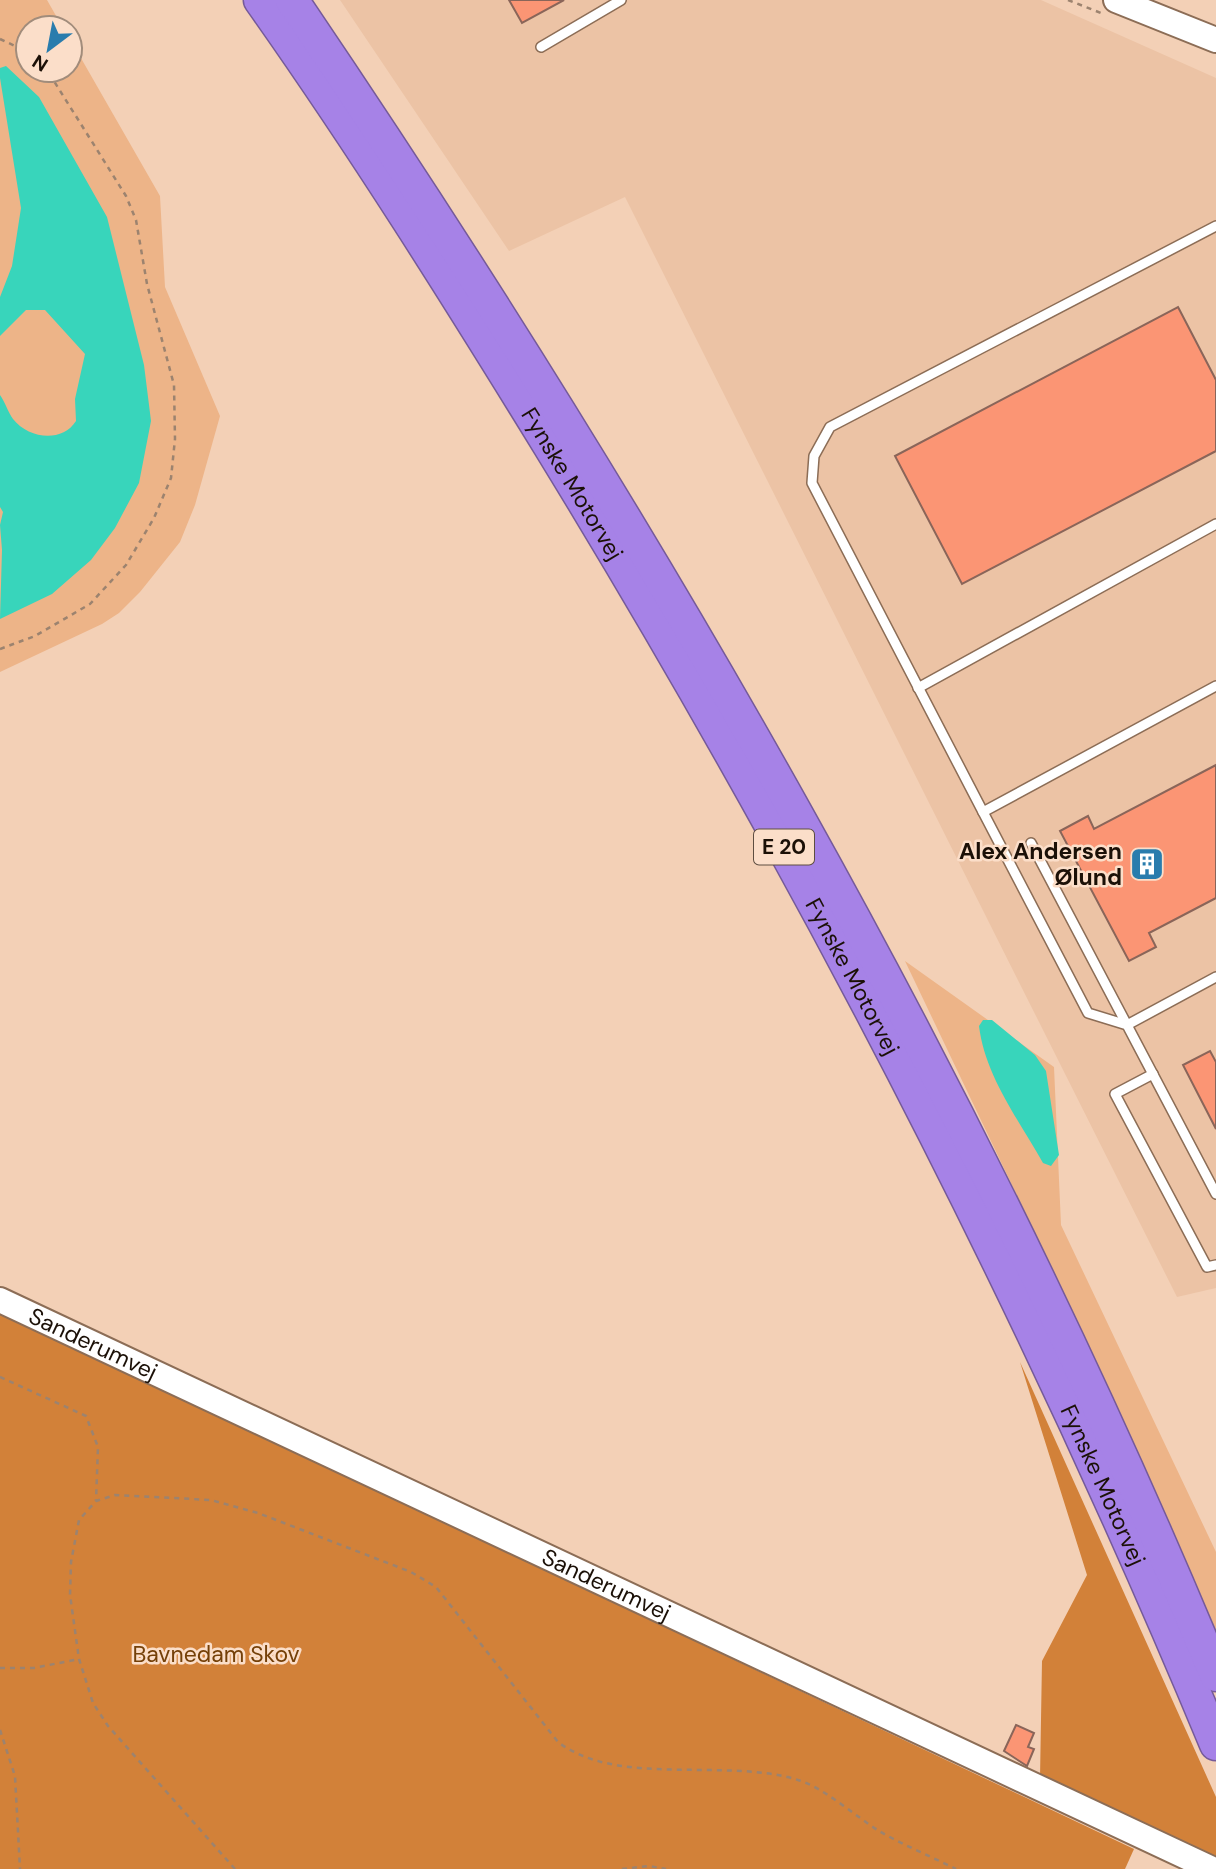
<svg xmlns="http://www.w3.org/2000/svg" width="1216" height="1869" viewBox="0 0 1216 1869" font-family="'DM Sans',sans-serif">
  <rect width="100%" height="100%" fill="#f3d0b6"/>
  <polygon fill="#ecc3a5" points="340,0 1041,0 1216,78 1216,1288 1177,1297 625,197 509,251"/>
  <g fill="#edb488">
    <polygon points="0,0 47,0 63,28 28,28 28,70 70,70 70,39 160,196 165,287 220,416 195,505 180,542 140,592 119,613 102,624 0,672"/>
    <polygon points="905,961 1054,1067 1061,1225 1216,1552 1216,1636 1105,1380"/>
  </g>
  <g fill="#d28139">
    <polygon points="0,1312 1134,1849 1125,1869 0,1869"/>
    <polygon points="1020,1362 1216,1797 1216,1859 1040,1778 1042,1661 1087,1575"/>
  </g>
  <g fill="#38d5bb">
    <path d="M6 66 39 97 107 217 144 365 151 421 139 483 115 528 91 560 52 594 0 619 2 550 0 525 3 512 0 507V395C5 402 8 412 13 419 29 439 62 443 76 421L75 399 85 354 45 310H26L0 336V297L12 266 21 208 0 78V68Z"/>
    <path d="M983 1020H992L1035 1055 1046 1071 1059 1155 1051 1166 1043 1163C1019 1120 985 1076 979 1026Z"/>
  </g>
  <g fill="#fb9574" stroke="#8a6559" stroke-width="2">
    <polygon points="509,0 564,0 522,23"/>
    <polygon points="1178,307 1216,380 1216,451 962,584 895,456"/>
    <polygon points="1216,765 1216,898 1149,933 1156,947 1129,961 1060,831 1088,816 1094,829"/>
    <polygon points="1210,1051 1216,1062 1216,1129 1183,1065"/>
    <polygon points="1016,1725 1034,1733 1028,1747 1034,1749 1027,1766 1004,1751"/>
  </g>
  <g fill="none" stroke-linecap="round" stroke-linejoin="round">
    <g stroke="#8c6d56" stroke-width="12">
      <g id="lane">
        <polyline points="541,47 621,0"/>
        <polyline points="1216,686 983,812 1088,1013 1127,1025 1216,1194"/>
        <polyline points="918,688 1216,524"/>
        <polyline points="983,812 812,483 814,456 830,427 1216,226"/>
        <polyline points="1031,843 1127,1025 1216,977"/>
        <polyline points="1153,1074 1115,1094 1207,1267 1216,1265"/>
      </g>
    </g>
    <g stroke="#8c6d56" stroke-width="28">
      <g id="secondary">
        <polyline points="1116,0 1216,40"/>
        <path id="s1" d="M0 1300 1212 1869"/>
      </g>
    </g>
    <g stroke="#755a99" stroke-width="35">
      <g id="highway">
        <path id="s2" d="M260 0C362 144 456 294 549 445 804 861 1029 1294 1216 1744"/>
        <path d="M292 0C650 528 972 1085 1216 1675"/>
      </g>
    </g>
    <g stroke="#9c836f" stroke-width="2.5" stroke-dasharray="5 5" stroke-linecap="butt">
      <polyline points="1068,0 1101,13"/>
      <polyline points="0,39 28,52"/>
      <polyline points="0,649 35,636 90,604 126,565 154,518 171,478 175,439 174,385 147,284 136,220 126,196 47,70"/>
      <polyline points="0,1377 86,1416 98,1447 96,1501"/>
      <polyline points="0,1668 34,1668 79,1659"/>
      <polyline points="0,1730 15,1776 20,1869"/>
      <path d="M235 1869 108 1726 93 1703 79 1659 70 1595 71 1562 79 1520 96 1501 115 1495 211 1500 258 1513 411 1572 436 1587 558 1742C619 1788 725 1757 798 1780 823 1787 855 1816 879 1831 903 1845 930 1856 956 1869"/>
      <polyline points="622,1869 649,1866 666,1869"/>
    </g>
    <use href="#lane" stroke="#fff" stroke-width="9"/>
    <use href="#secondary" stroke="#fff" stroke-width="24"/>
    <use href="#highway" stroke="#a682e7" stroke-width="32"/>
  </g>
  <defs>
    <g id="building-square" transform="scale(1.75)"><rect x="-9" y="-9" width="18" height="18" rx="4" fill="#297cad" stroke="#fbdec9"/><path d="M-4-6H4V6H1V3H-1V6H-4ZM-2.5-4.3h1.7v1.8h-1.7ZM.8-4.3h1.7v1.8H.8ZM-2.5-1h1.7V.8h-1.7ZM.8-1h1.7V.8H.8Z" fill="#fff"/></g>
  </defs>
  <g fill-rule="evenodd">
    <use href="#building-square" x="1147" y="864"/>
  </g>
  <g text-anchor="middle" stroke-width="5" stroke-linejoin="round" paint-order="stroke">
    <rect fill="#fbdec9" stroke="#5e4e41" stroke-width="2" x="754" y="829.5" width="60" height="35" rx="5"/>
    <g font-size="21" font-weight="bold" fill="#1b1007">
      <text x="784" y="854">E 20</text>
    </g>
    <g font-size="23" fill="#1b1007" stroke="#fbdec9">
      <text dy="8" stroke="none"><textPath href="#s2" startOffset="576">Fynske Motorvej</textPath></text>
      <text dy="8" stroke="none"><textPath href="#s2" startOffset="1143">Fynske Motorvej</textPath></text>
      <text dy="8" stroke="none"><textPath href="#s1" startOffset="103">Sanderumvej</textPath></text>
      <text dy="8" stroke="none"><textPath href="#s2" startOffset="1710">Fynske Motorvej</textPath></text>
      <text dy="8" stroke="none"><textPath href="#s1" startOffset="670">Sanderumvej</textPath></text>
    </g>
    <g font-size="23" font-weight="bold" fill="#1b1007" stroke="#fbdec9" text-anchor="end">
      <text x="1122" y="859">Alex Andersen<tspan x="1122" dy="26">Ølund</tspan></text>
    </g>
    <g font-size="23" fill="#754008" stroke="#fbdec9">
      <text x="216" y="1662">Bavnedam Skov</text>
    </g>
  </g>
  <g transform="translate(49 49) rotate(212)"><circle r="33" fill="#fbdec9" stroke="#a18c7b" stroke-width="2"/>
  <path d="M0-5L12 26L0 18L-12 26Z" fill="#297cad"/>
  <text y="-10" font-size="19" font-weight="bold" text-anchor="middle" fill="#1b1007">N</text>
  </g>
</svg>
